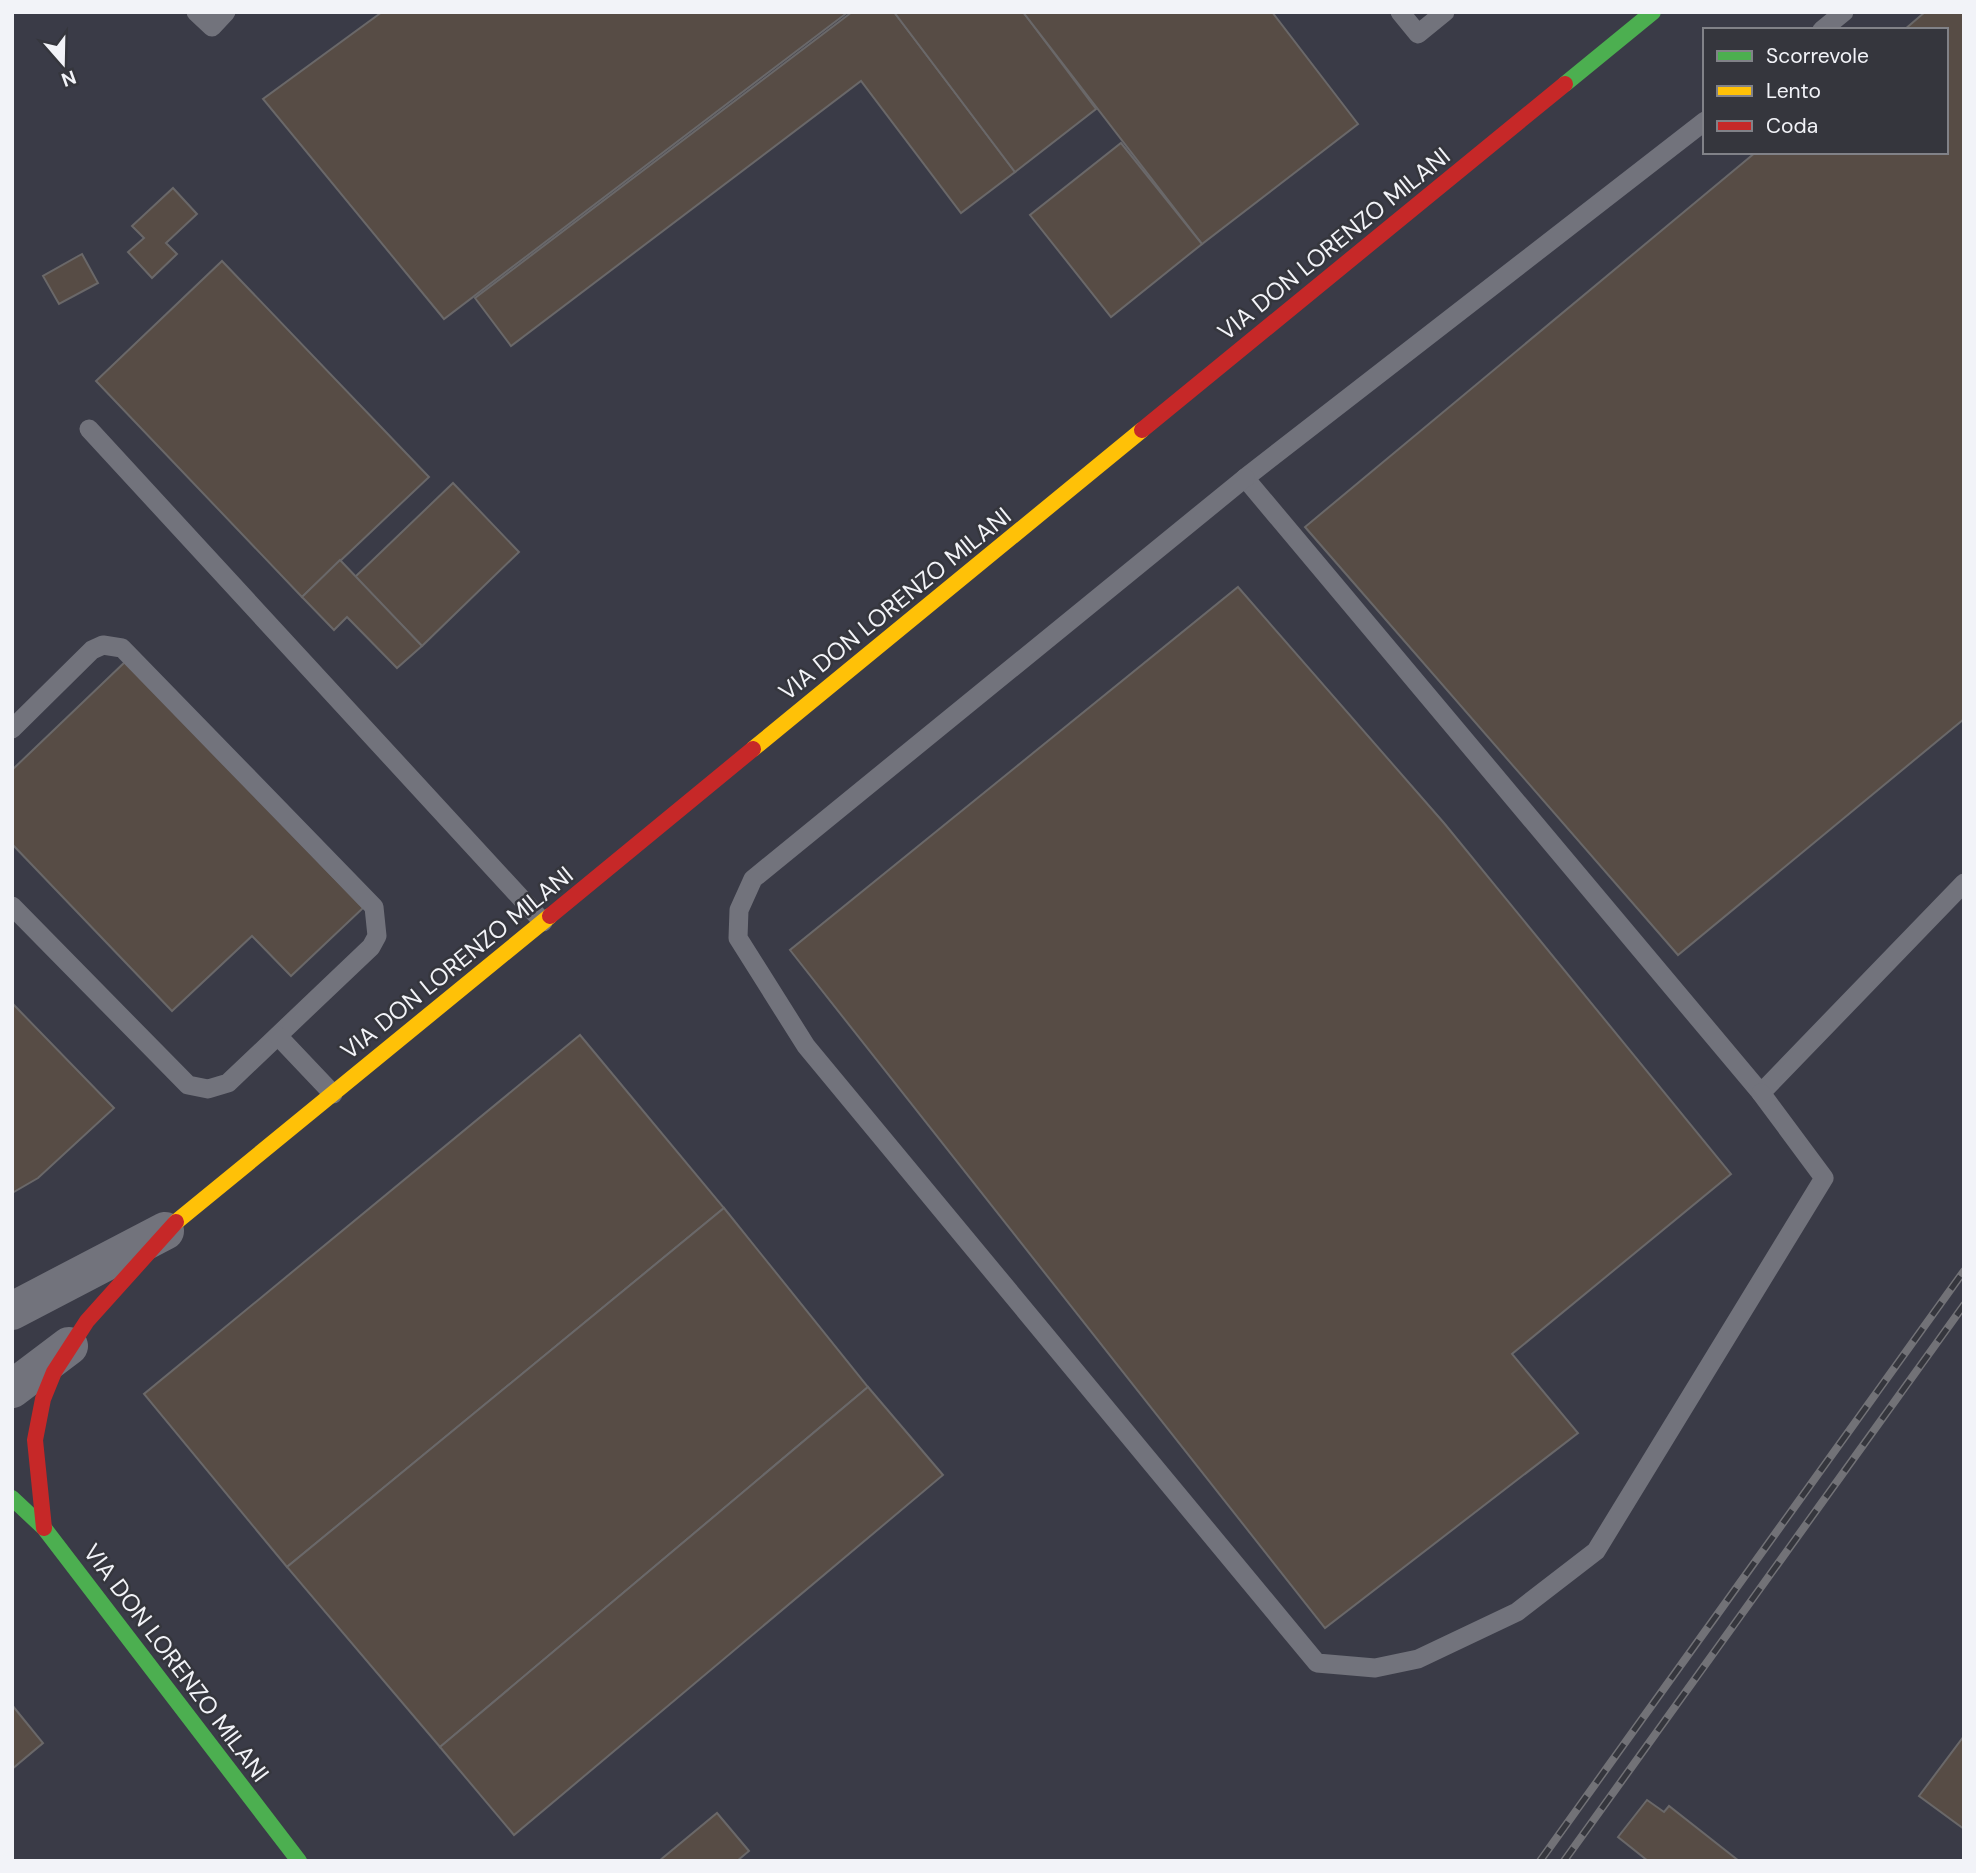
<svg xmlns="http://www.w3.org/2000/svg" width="1976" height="1873" viewBox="0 0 1976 1873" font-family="'DM Sans',sans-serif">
  <rect width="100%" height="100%" fill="#37373b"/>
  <path fill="#3a3b47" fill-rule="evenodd" d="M12 12H1964V1861H12ZM1705 30H1946V152H1705Z"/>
  <g fill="#574c45" stroke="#6a6869" stroke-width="2">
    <polygon points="382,12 848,12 444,319 263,99"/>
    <polygon points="852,12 894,12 1015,172 961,213 861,81 511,346 475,298"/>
    <polygon points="894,12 1023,12 1096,109 1015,172"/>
    <polygon points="1023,12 1272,12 1358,124 1202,244"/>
    <polygon points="1925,12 1964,12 1964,719 1678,955 1305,527 1756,152 1946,152 1946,30 1904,30"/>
    <polygon points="1121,143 1202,244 1111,317 1030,215"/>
    <polygon points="173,188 197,214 166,243 177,254 152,278 128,252 144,238 132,226"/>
    <polygon points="82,254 98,283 59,304 43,276"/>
    <polygon points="222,261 429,477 302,597 96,381"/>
    <polygon points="453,483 519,552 422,646 355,577"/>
    <polygon points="340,560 422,646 397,668 347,617 334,630 302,597"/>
    <polygon points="1238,587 1444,823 1731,1174 1512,1354 1578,1433 1325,1628 790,950"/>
    <polygon points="126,661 363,908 291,976 252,936 172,1011 12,844 12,770"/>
    <polygon points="12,1003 114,1108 38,1178 12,1193"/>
    <polygon points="580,1035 724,1208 287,1567 144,1394"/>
    <polygon points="724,1208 868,1387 440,1747 287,1567"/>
    <polygon points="868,1387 943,1475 514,1835 440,1747"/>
    <polygon points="12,1705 43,1743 12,1769"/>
    <polygon points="1964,1736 1964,1829 1919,1796"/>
    <polygon points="1647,1800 1664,1812 1669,1806 1739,1861 1648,1861 1618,1837"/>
    <polygon points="717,1813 749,1851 737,1861 659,1861"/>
  </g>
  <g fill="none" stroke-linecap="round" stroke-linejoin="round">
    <g stroke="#72737c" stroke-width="19">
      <polyline points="196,12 212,27 226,12"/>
      <polyline points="1400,12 1418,34 1445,12"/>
      <polyline points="1822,30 1844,12"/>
      <polyline points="1705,121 1245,478 1761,1093 1964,883"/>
      <polyline points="89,429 543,922"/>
      <polyline points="1245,478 753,879 739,910 738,938 806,1046 1317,1663 1375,1668 1418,1659 1517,1612 1596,1551 1824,1178 1761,1093"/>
      <polyline points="12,729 92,650 103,645 122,648 374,907 377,936 371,947 228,1083 208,1089 188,1085 12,906"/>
      <polyline points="278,1036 333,1094"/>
    </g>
    <g stroke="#72737c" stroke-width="38">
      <polyline points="12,1311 165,1231"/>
      <polyline points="12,1389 69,1346"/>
    </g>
    <g stroke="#4caf50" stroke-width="16">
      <polyline points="1565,84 1653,12"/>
      <polyline points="12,1498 44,1528 299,1861"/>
    </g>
    <g stroke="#ffc107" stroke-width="16">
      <polyline points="753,749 1142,430"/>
      <polyline points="176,1222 550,916"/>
    </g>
    <g stroke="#c62828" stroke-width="16">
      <polyline points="1142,430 1565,84"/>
      <polyline points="550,916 753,749"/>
      <polyline points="44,1528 35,1440 43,1399 54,1372 87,1321 176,1222"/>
    </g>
    <g stroke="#727277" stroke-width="8">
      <g id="rail">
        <polyline points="1540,1861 1964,1271"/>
        <polyline points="1564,1861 1964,1305"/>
      </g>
    </g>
    <use href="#rail" stroke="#35363d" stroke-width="5" stroke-dasharray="16" stroke-linecap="butt"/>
  </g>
  <g text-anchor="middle" stroke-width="5" stroke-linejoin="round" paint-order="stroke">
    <g font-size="24" fill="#f2f3f8" stroke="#35363d">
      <text transform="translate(1334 244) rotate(-39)" y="8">VIA DON LORENZO MILANI</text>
      <text transform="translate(895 604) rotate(-39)" y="8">VIA DON LORENZO MILANI</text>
      <text transform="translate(457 963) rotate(-39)" y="8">VIA DON LORENZO MILANI</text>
      <text transform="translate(176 1663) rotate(53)" y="8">VIA DON LORENZO MILANI</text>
    </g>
  </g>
  <rect width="1976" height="1873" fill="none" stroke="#f2f3f8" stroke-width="28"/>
  <rect x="1703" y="28" width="245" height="126" fill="#35363d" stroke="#818288" stroke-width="2"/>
  <rect x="1717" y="51" width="35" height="10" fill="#4caf50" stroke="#818288" stroke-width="2"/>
  <text x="1766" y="63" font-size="21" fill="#f2f3f8">Scorrevole</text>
  <rect x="1717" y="86" width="35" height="10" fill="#ffc107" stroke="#818288" stroke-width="2"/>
  <text x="1766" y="98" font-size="21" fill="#f2f3f8">Lento</text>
  <rect x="1717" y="121" width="35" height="10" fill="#c62828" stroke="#818288" stroke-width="2"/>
  <text x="1766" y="133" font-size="21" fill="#f2f3f8">Coda</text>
  <g transform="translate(63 63) rotate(160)" stroke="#35363d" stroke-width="5" paint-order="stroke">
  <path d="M0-5L12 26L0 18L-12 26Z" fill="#f2f3f8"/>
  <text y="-10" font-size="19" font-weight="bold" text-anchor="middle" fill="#f2f3f8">N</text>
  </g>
</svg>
